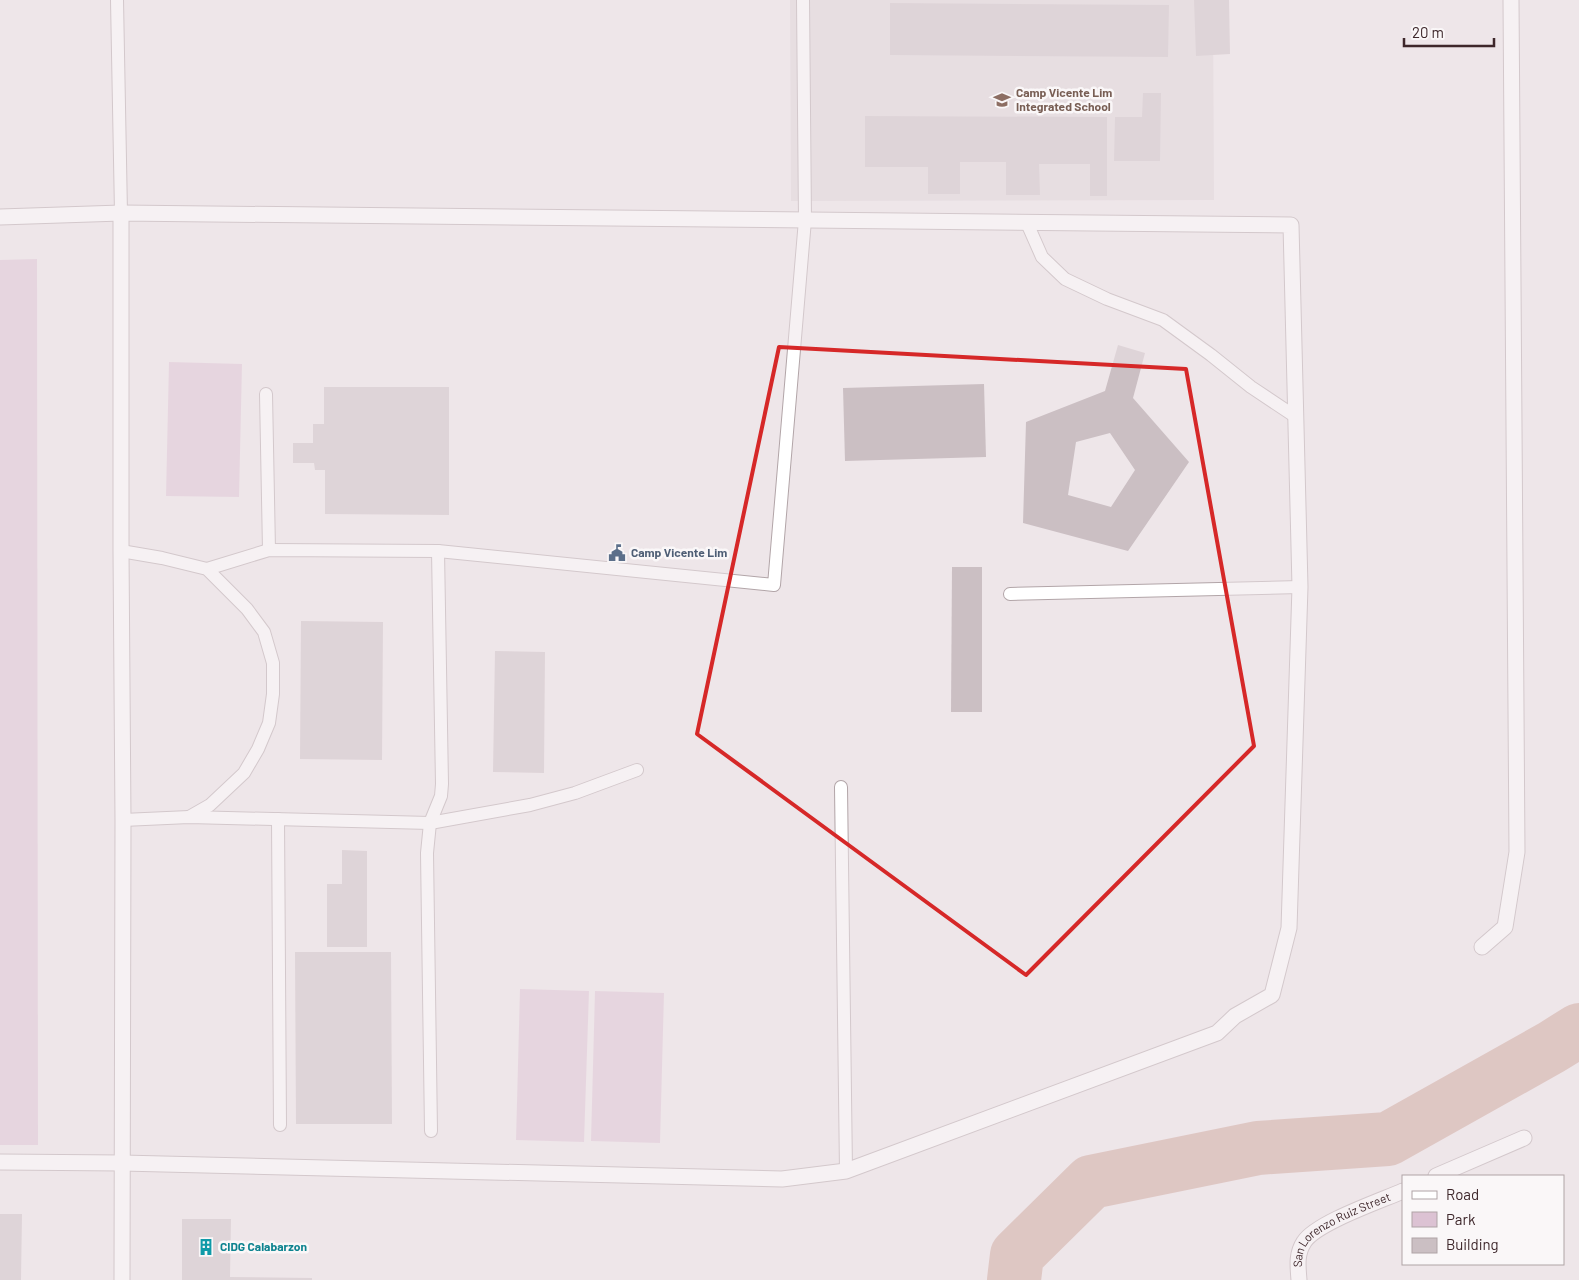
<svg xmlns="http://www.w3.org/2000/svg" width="1579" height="1280" viewBox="0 0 1579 1280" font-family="Barlow,sans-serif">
  <rect width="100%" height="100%" fill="#eee6e9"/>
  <polygon fill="#ddd5d8" points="790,0 1213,0 1214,200 791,201"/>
  <g fill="#dcc2d3">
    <polygon points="37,259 38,1145 0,1145 0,260"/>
    <polygon points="169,362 242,364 239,497 166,496"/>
    <polygon points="520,989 589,991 584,1142 516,1140"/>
    <polygon points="595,991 664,993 660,1143 591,1141"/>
  </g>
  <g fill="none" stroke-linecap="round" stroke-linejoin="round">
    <polyline stroke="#cba296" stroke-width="54" points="1014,1280 1017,1255 1091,1182 1258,1148 1388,1139 1552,1047 1579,1030"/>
  </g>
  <g fill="#cbbfc3" fill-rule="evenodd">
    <polygon points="1194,0 1229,0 1230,54 1196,56"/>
    <polygon points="890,3 1169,5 1168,57 890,55"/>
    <polygon points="1143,93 1161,93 1160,161 1114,161 1115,117 1142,117"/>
    <polygon points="865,116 1107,117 1107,196 1090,196 1090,164 1039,164 1040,195 1006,195 1006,162 960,162 960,194 928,194 928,167 865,167"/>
    <path d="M1118 345 1145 353 1133 398 1189 462 1128 551 1023 523 1026 422 1105 391ZM1110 433 1135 470 1111 507 1068 495 1076 442Z"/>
    <polygon points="984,384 986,457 845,461 843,388"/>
    <polygon points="324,387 449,387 449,515 325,514 325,470 315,470 314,463 293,463 293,443 313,443 313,424 324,424"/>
    <polygon points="952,567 982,567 982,712 951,712"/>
    <polygon points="301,621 383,622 382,760 300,759"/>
    <polygon points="495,651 545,652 544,773 493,772"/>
    <polygon points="342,850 367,851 367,947 327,947 327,884 342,884"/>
    <polygon points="295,952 391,952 392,1124 296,1124"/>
    <polygon points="0,1214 22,1214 21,1280 0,1280"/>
    <polygon points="182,1219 231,1219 230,1277 312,1278 312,1280 182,1280"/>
  </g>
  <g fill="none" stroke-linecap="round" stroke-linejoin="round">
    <g stroke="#b2a5a8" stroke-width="14">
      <g id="lane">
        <polyline points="117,0 121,213"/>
        <polyline points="1027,223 1042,257 1065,279 1107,299 1163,320 1211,355 1251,387 1296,417"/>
        <polyline points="266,394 269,550"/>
        <polyline points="121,551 162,558 207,569 247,609 264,632 273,663 273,694 269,723 258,749 244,773 210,805 189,817"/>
        <polyline points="207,569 269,550 438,551 774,585 805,220 803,0"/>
        <polyline points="1010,594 1300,587"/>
        <polyline points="841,787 846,1171"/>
        <polyline points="278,819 280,1125"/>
        <polyline points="123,820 189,817 430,823 530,805 575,793 637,770"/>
        <polyline points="431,1131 427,853 430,823 441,796 442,784 438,551"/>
      </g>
    </g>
    <g stroke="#b2a5a8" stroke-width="17">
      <g id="street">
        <polyline points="121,213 121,551 123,820 122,1280"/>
        <polyline points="0,217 121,213 1291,225 1300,587 1289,928 1272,995 1235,1016 1217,1033 846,1171 782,1179 122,1163 0,1162"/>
        <polyline points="1482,947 1505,927 1517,852 1511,0"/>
        <polyline points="1436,1176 1524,1138"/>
        <path id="s1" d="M1299 1280C1298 1267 1296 1254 1304 1242 1316 1223 1380 1201 1403 1191"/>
      </g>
    </g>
    <use href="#lane" stroke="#fff" stroke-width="12"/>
    <use href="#street" stroke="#fff" stroke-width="15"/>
  </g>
  <path d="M0 0H1579V1280H0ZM779 347 1186 369 1254 746 1026 975 697 734Z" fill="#eee6e9" fill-opacity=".55" fill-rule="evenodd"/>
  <path fill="none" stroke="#d62828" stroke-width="4" stroke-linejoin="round" d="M779 347 1186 369 1254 746 1026 975 697 734Z"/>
  <defs>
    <g id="school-bare" transform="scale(1.35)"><path d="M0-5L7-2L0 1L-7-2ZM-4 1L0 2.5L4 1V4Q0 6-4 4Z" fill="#8d6e63" stroke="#faf7f8" stroke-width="2.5" paint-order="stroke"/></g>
    <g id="civic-bare" transform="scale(1.35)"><path d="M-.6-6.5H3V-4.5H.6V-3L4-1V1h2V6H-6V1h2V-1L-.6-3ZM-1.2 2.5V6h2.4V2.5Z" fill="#5c6f8a" stroke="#faf7f8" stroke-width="2.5" paint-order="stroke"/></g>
    <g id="building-bare" transform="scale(1.35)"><path d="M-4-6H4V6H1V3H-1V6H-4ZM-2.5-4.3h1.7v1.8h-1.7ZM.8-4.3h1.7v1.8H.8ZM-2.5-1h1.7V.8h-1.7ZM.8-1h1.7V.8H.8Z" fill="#0f9aa8" stroke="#faf7f8" stroke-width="2.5" paint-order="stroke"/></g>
  </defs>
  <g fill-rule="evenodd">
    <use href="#school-bare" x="1002" y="100"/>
    <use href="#civic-bare" x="617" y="553"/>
    <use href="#building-bare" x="206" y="1247"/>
  </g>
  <g text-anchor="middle" stroke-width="5" stroke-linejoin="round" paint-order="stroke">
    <g font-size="12" font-weight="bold" fill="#785e54" stroke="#faf7f8" text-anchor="start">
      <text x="1016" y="97">Camp Vicente Lim<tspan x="1016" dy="14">Integrated School</tspan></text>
    </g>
    <g font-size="12" font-weight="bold" fill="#4e5e75" stroke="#faf7f8" text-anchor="start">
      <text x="631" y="557">Camp Vicente Lim</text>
    </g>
    <g font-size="12" fill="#3e272b" stroke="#faf7f8">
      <text dy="4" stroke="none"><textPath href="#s1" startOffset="75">San Lorenzo Ruiz Street</textPath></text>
    </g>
    <g font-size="12" font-weight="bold" fill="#0d838f" stroke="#faf7f8" text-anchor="start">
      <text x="220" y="1251">CIDG Calabarzon</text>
    </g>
  </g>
  <rect x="1402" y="1175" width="162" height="90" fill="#faf7f8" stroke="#afa4a6"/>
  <rect x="1412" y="1191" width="25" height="8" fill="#ffffff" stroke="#afa4a6"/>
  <text x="1446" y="1200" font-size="15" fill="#3e272b">Road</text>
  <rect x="1412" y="1212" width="25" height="15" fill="#dcc2d3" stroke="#afa4a6"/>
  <text x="1446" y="1225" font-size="15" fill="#3e272b">Park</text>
  <rect x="1412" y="1238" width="25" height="15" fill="#cbbfc3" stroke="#afa4a6"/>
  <text x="1446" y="1250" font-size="15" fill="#3e272b">Building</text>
  <path d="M1404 38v8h90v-8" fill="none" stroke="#3e272b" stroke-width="2.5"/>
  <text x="1412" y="38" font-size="15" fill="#3e272b" stroke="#faf7f8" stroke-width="4" paint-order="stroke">20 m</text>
</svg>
